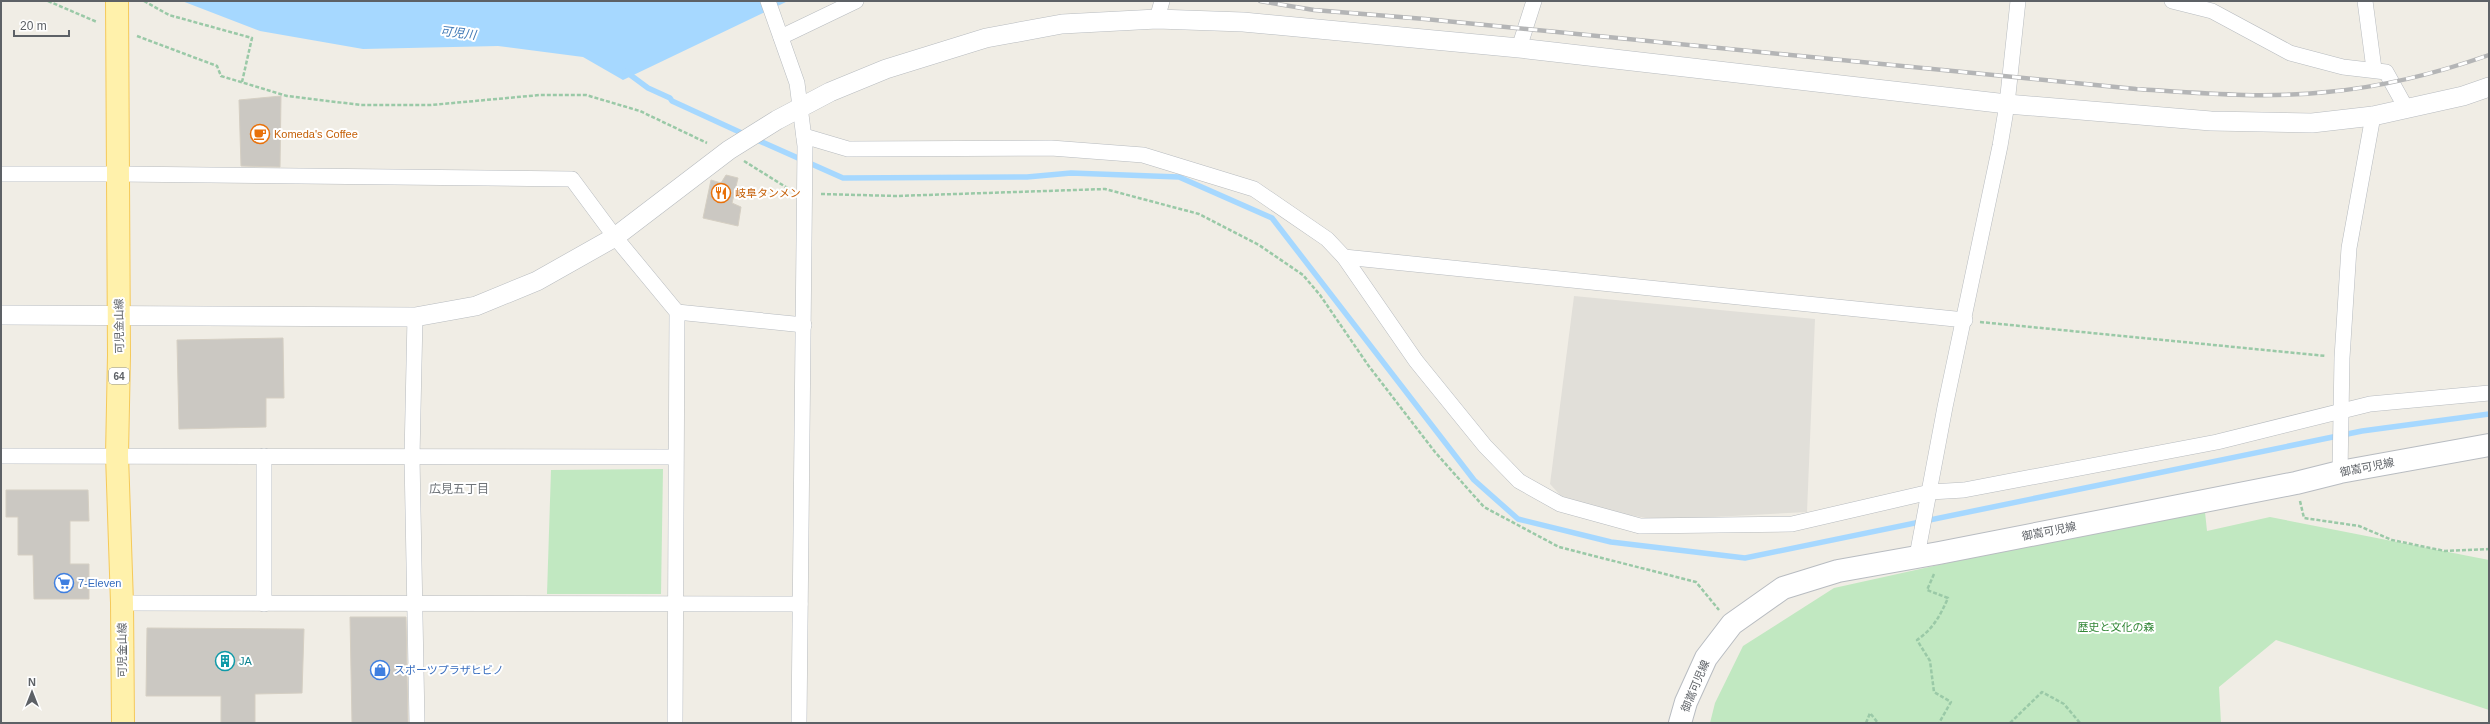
<svg xmlns="http://www.w3.org/2000/svg" width="2490" height="724" viewBox="0 0 2490 724" font-family="Arial,'Noto Sans JP',sans-serif">
  <rect width="100%" height="100%" fill="#f0ede5"/>
  <polygon fill="#e1dfd9" points="1574,296 1815,319 1807,512 1657,520 1591,508 1560,495 1550,484"/>
  <g fill="#c1e8c1">
    <polygon points="663,469 661,594 547,594 551,470"/>
    <polygon points="2205,512 2207,531 2270,517 2489,560 2489,710 2276,640 2219,687 2221,723 1710,723 1715,703 1743,646 1834,588 1970,558"/>
  </g>
  <polygon fill="#a6d8ff" points="182,1 788,1 623,80 583,57 498,46 363,49 260,31"/>
  <g fill="none" stroke-linecap="round" stroke-linejoin="round">
    <g stroke="#a6d8ff" stroke-width="5.5">
      <polyline points="625,71 648,88 670,98 672,101 746,135"/>
      <polyline points="755,139 843,178 1027,177 1071,173 1179,177 1272,218 1474,480 1518,519 1611,542 1745,558 2362,431 2489,414"/>
    </g>
  </g>
  <g fill="#cbc8c2" stroke="#d5cfc3">
    <polygon points="281,96 280,167 241,166 239,100"/>
    <polygon points="726,175 738,178 732,203 741,207 738,226 703,218 711,180 721,183"/>
    <polygon points="283,338 284,398 266,398 266,427 179,429 177,340"/>
    <polygon points="6,490 88,490 89,521 70,521 70,564 89,564 89,599 34,599 33,555 18,555 18,517 6,517"/>
    <polygon points="350,617 406,617 408,723 352,723"/>
    <polygon points="147,628 304,629 302,693 255,694 255,723 221,723 221,696 146,696"/>
  </g>
  <g fill="none" stroke-linecap="round" stroke-linejoin="round">
    <g stroke="#b7bbbf" stroke-width="16">
      <g id="minor">
        <polyline points="768,1 797,83 805,146 799,723"/>
        <polyline points="2172,1 2212,11 2290,53 2343,67 2386,72 2406,108"/>
        <polyline points="2365,1 2374,69"/>
        <polyline points="1157,19 1162,1"/>
        <polyline points="781,37 856,1"/>
        <polyline points="1519,48 1534,1"/>
        <polyline points="804,136 848,149 1051,148 1143,155 1254,189 1327,239 1344,257 1416,361 1485,446 1519,481 1560,504 1640,526 1792,524 1930,492 1964,490 2217,442 2370,404 2489,393"/>
        <polyline points="1,174 118,174 572,179 615,237 677,312 675,723"/>
        <polyline points="1344,257 1965,320"/>
        <polyline points="677,312 804,325"/>
        <polyline points="415,317 412,457 417,723"/>
        <polyline points="1,456 675,457"/>
        <polyline points="2340,472 2342,358 2349,248 2373,116"/>
        <polyline points="1917,556 1945,407 2000,146 2007,104 2018,1"/>
        <polyline points="122,603 800,604"/>
        <polyline points="264,604 264,456"/>
      </g>
    </g>
    <g stroke="#b7bbbf" stroke-width="20">
      <polyline id="tertiary" points="1,315 415,317 476,306 537,281 615,237 729,150 777,120 830,92 886,69 986,38 1062,24 1157,19 1243,22 1519,48 2007,104 2211,121 2312,123 2373,116 2463,96 2489,87"/>
    </g>
    <g stroke="#b8bcc1" stroke-width="24">
      <polyline id="secondary" points="1680,723 1686,702 1706,658 1732,624 1783,588 1838,571 1939,553 2296,483 2340,472 2489,445"/>
    </g>
    <g stroke="#f5c959" stroke-width="24">
      <polyline id="primary" points="117,1 119,355 117,455 122,603 123,723"/>
    </g>
    <g stroke="#9ac9a7" stroke-width="2.5" stroke-dasharray="4 2" stroke-linecap="butt">
      <polyline points="48,1 97,22"/>
      <polyline points="144,1 169,15 252,38 242,82"/>
      <polyline points="137,36 217,66 221,76 287,96 361,105 431,105 540,95 586,95 640,111 707,143"/>
      <polyline points="744,161 789,189"/>
      <polyline points="821,194 896,196 1105,189 1199,214 1259,245 1303,275 1320,295 1368,365 1435,452 1484,507 1559,547 1696,582 1719,610"/>
      <polyline points="1980,322 2326,356"/>
      <polyline points="2300,501 2304,518 2359,526 2392,540 2445,551 2489,549"/>
      <path d="M1934 574 1927 590 1948 598C1940 616 1933 629 1917 640L1930 661 1934 692 1951 702 1939 723"/>
      <polyline points="1866,723 1870,713 1878,723"/>
      <polyline points="2010,723 2042,692 2064,704 2080,723"/>
    </g>
    <use href="#minor" stroke="#fff" stroke-width="15"/>
    <use href="#tertiary" stroke="#fff" stroke-width="19"/>
    <use href="#secondary" stroke="#fff" stroke-width="22"/>
    <use href="#primary" stroke="#fff1ab" stroke-width="22"/>
    <g stroke="#b4b5b6" stroke-width="4.5">
      <path id="rail" d="M1260 1 1314 10 1425 19 2136 89C2199 93 2264 99 2327 92 2381 87 2438 73 2489 55"/>
    </g>
    <use href="#rail" stroke="#fff" stroke-width="3" stroke-dasharray="9" stroke-linecap="butt"/>
  </g>
  <defs>
    <g id="cafe-ring" transform="scale(1)"><circle r="9.5" fill="#fff" stroke="#e8710a" stroke-width="1.5"/><path d="M-5.5-4.5H6V0H3Q3 3.5 0 3.5H-2.5Q-5.5 3.5-5.5 0ZM3-3.2v2h1.7v-2ZM-6 4.5H4V6H-6Z" fill="#e8710a"/></g>
    <g id="restaurant-ring" transform="scale(1)"><circle r="9.5" fill="#fff" stroke="#e8710a" stroke-width="1.5"/><path d="M-5-6h1v4h1v-4h1v4h1v-4h1v5L-1.5 .5V6h-2V.5L-5-1ZM5-6V6H3V1.5H1.5Q1.5-4 5-6Z" fill="#e8710a"/></g>
    <g id="supermarket-ring" transform="scale(1)"><circle r="9.5" fill="#fff" stroke="#3f7fe0" stroke-width="1.5"/><path d="M-6-5.5h2.5l.6 2H6L4.5 2H-2.5L-4.4-4H-6ZM-1.5 3.2a1.3 1.3 0 1 0 .1 0ZM3 3.2a1.3 1.3 0 1 0 .1 0Z" fill="#3f7fe0"/></g>
    <g id="building-ring" transform="scale(1)"><circle r="9.5" fill="#fff" stroke="#0f9aa8" stroke-width="1.5"/><path d="M-4-6H4V6H1V3H-1V6H-4ZM-2.5-4.3h1.7v1.8h-1.7ZM.8-4.3h1.7v1.8H.8ZM-2.5-1h1.7V.8h-1.7ZM.8-1h1.7V.8H.8Z" fill="#0f9aa8"/></g>
    <g id="shop-ring" transform="scale(1)"><circle r="9.5" fill="#fff" stroke="#3f7fe0" stroke-width="1.5"/><path d="M-5-2.5h2.3a2.7 3.5 0 0 1 5.4 0H5L5.5 6h-11ZM-1.5-2.5h3a1.5 2.3 0 0 0-3 0Z" fill="#3f7fe0"/></g>
  </defs>
  <g fill-rule="evenodd">
    <use href="#cafe-ring" x="260" y="134"/>
    <use href="#restaurant-ring" x="721" y="193"/>
    <use href="#supermarket-ring" x="64" y="583"/>
    <use href="#building-ring" x="225" y="661"/>
    <use href="#shop-ring" x="380" y="670"/>
  </g>
  <g text-anchor="middle" stroke-width="4" stroke-linejoin="round" paint-order="stroke">
    <rect fill="#fff" stroke="#8e9094" stroke-width="1" x="109" y="368" width="20" height="16" rx="3"/>
    <g font-size="10" font-weight="bold" fill="#5d6166">
      <text x="119" y="380">64</text>
    </g>
    <g font-size="11" fill="#c56008" stroke="#fff" text-anchor="start">
      <text x="274" y="138">Komeda's Coffee</text>
      <text x="735" y="197">岐阜タンメン</text>
    </g>
    <g font-size="11" fill="#5d6166" stroke="#fff">
      <text transform="translate(119 326) rotate(-91)" y="4">可児金山線</text>
      <text transform="translate(2367 467) rotate(-11)" y="4">御嵩可児線</text>
      <text transform="translate(2049 531) rotate(-11)" y="4">御嵩可児線</text>
      <text transform="translate(122 650) rotate(-90)" y="4">可児金山線</text>
      <text transform="translate(1695 686) rotate(-67)" y="4">御嵩可児線</text>
    </g>
    <g font-size="11" fill="#366cbe" stroke="#fff" text-anchor="start">
      <text x="78" y="587">7-Eleven</text>
      <text x="394" y="674">スポーツプラザヒビノ</text>
    </g>
    <g font-size="11" fill="#338737" stroke="#fff">
      <text x="2116" y="631">歴史と文化の森</text>
    </g>
    <g font-size="11" fill="#0d838f" stroke="#fff" text-anchor="start">
      <text x="239" y="665">JA</text>
    </g>
    <g font-size="12" font-style="italic" fill="#3f78b5" stroke="#fff">
      <text transform="translate(458 33) rotate(7)" y="4">可児川</text>
    </g>
    <g font-size="12" fill="#6e7378" stroke="#fff">
      <text x="459" y="493">広見五丁目</text>
    </g>
  </g>
  <rect width="2490" height="724" fill="none" stroke="#5d6166" stroke-width="4"/>
  <g transform="translate(32 692)" stroke="#ffffff" stroke-width="3" paint-order="stroke">
  <path d="M0-3L7 15L0 10L-7 15Z" fill="#5d6166"/>
  <text y="-6" font-size="11" font-weight="bold" text-anchor="middle" fill="#5d6166">N</text>
  </g>
  <path d="M14 30v6h55v-6" fill="none" stroke="#5d6166" stroke-width="2"/>
  <text x="20" y="30" font-size="12" fill="#5d6166" stroke="#ffffff" stroke-width="3" paint-order="stroke">20 m</text>
</svg>
